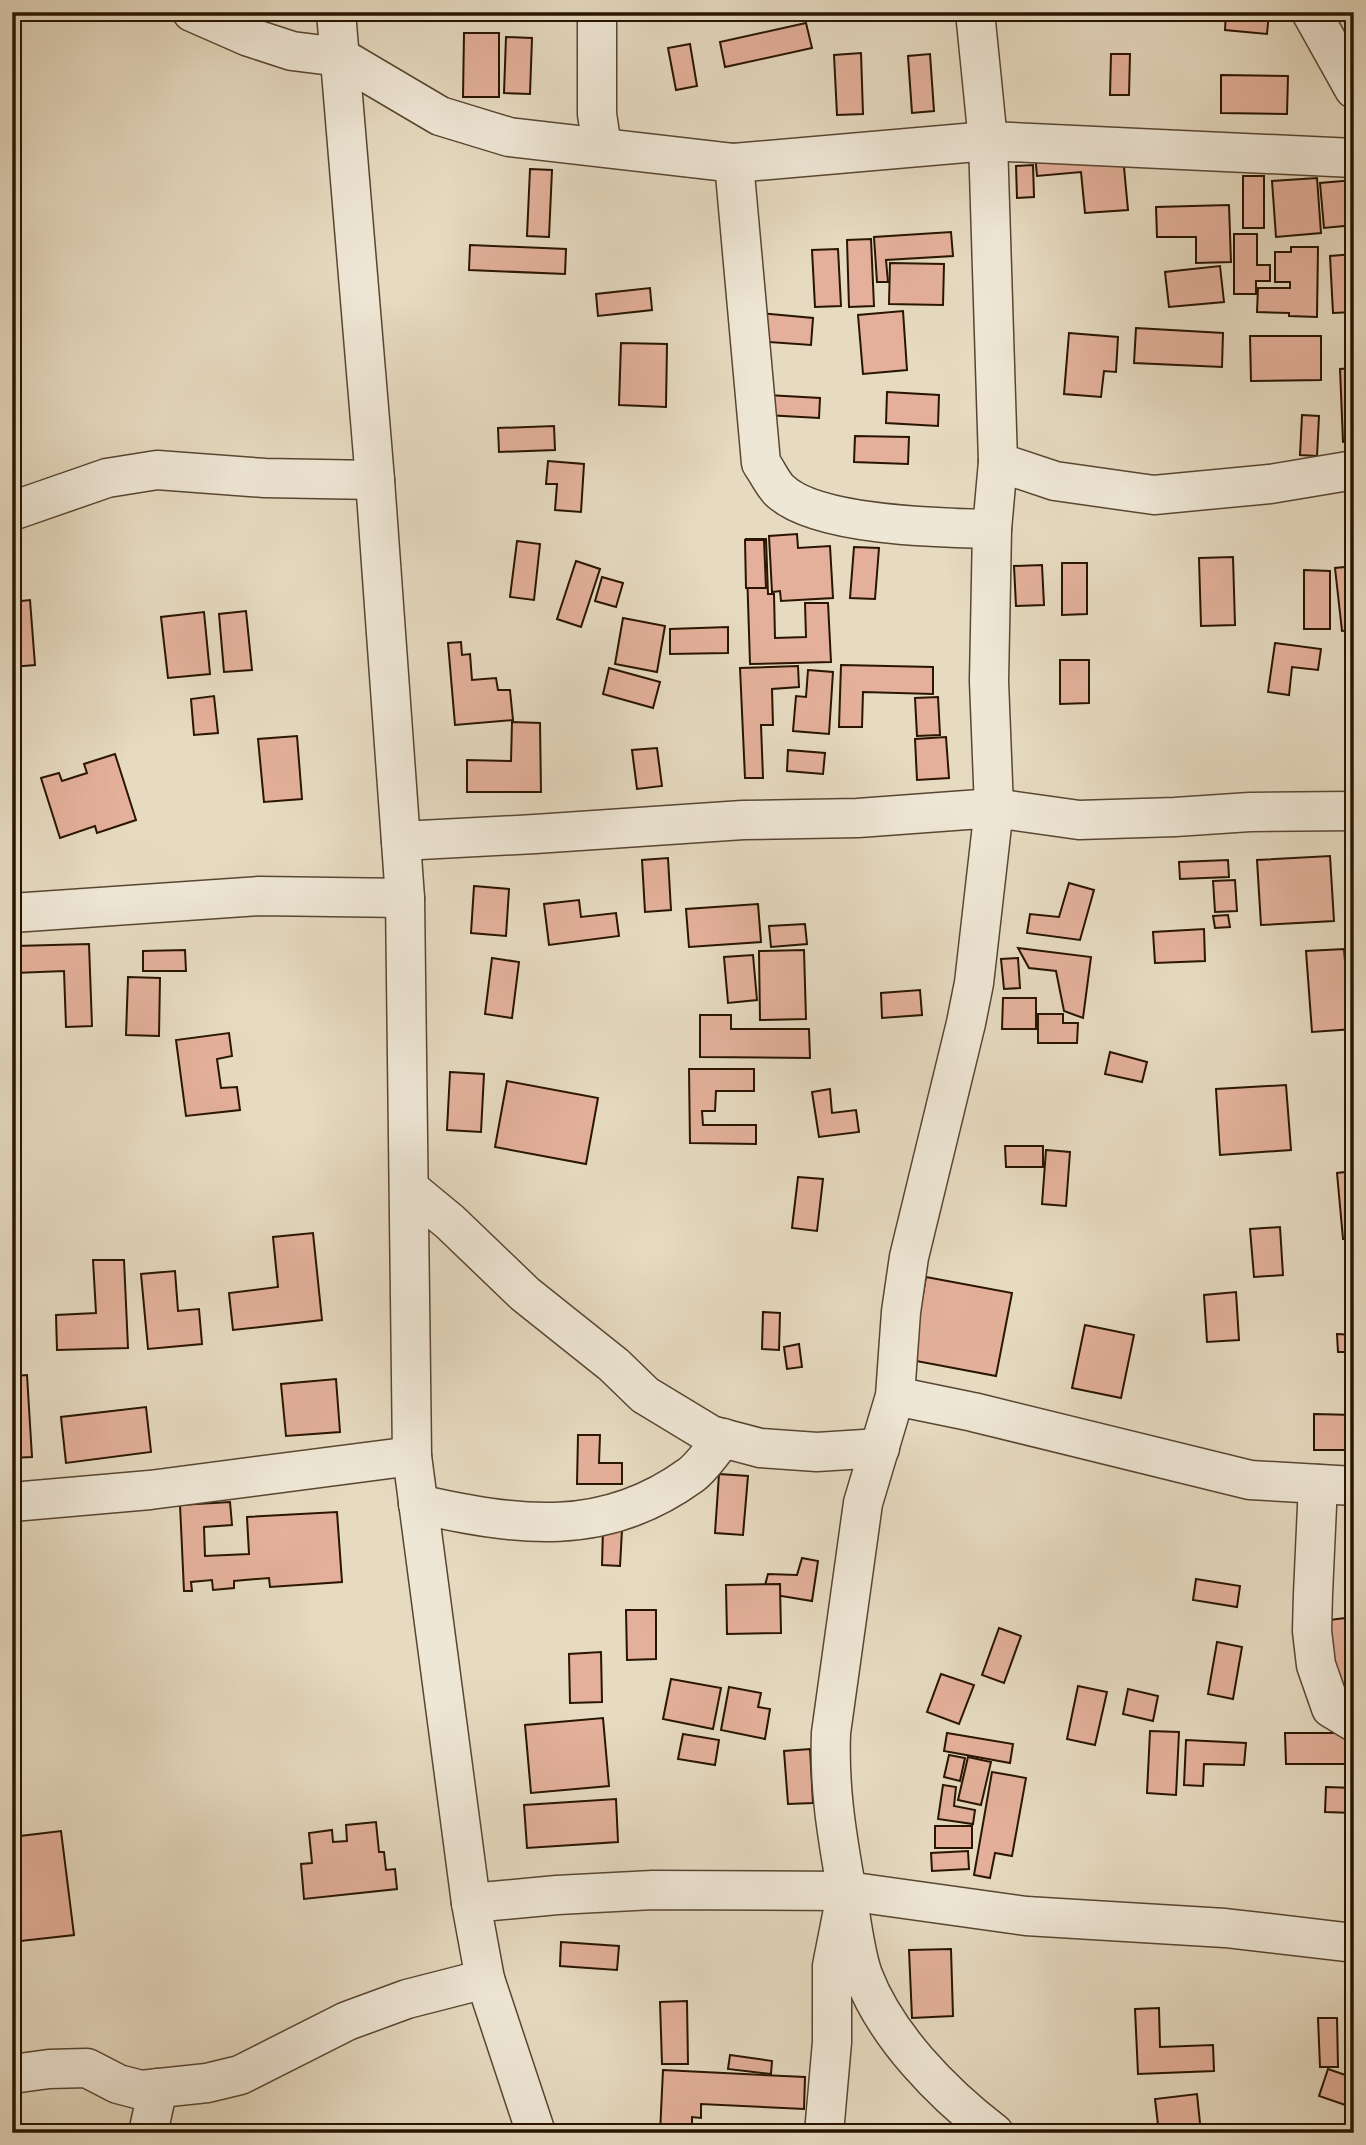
<svg xmlns="http://www.w3.org/2000/svg" width="1366" height="2145" viewBox="0 0 1366 2145" font-family="'IM FELL English',serif">
  <rect width="100%" height="100%" fill="#e6dac0"/>
  <filter id="stains"><feTurbulence type="fractalNoise" baseFrequency=".00286" numOctaves="4"/><feColorMatrix values="0 0 0 0 .2 0 0 0 0 .09 0 0 0 0 .02 0 0 0 .5 -.17"/></filter>
  <radialGradient id="worn" r=".72"><stop offset=".6" stop-color="#630" stop-opacity="0"/><stop offset="1" stop-color="#630" stop-opacity=".3"/></radialGradient>
  <g fill="#e4b09b" stroke="#291501" stroke-width="2">
    <polygon points="1226,12 1269,12 1267,34 1225,30"/>
    <polygon points="806,23 812,48 725,67 720,42"/>
    <polygon points="464,33 499,33 499,97 463,97"/>
    <polygon points="506,37 532,38 530,94 504,93"/>
    <polygon points="690,44 697,86 676,90 668,48"/>
    <polygon points="861,53 863,114 837,115 834,55"/>
    <polygon points="930,54 934,111 912,113 908,56"/>
    <polygon points="1111,54 1130,54 1129,95 1110,95"/>
    <polygon points="1221,75 1288,76 1287,114 1221,113"/>
    <polygon points="1122,146 1128,210 1085,213 1081,172 1037,176 1035,154"/>
    <polygon points="1033,165 1034,197 1017,198 1016,166"/>
    <polygon points="530,169 552,170 549,237 527,236"/>
    <rect x="1243" y="176" width="21" height="52"/>
    <polygon points="1317,178 1321,233 1276,237 1272,181"/>
    <polygon points="1354,180 1354,225 1324,228 1320,183"/>
    <polygon points="1229,205 1231,262 1196,263 1196,237 1157,237 1156,207"/>
    <polygon points="951,232 953,256 886,260 888,282 877,282 874,237"/>
    <polygon points="1234,234 1257,234 1257,265 1270,265 1270,281 1256,281 1256,294 1234,294"/>
    <polygon points="871,239 874,306 849,307 847,240"/>
    <polygon points="470,245 566,249 565,274 469,270"/>
    <polygon points="1291,247 1318,247 1317,317 1289,316 1289,313 1257,312 1258,288 1290,288 1290,282 1275,282 1275,252 1291,252"/>
    <polygon points="838,249 841,306 815,307 812,250"/>
    <polygon points="1354,254 1354,312 1333,313 1330,256"/>
    <polygon points="890,263 944,264 943,305 889,304"/>
    <polygon points="1220,266 1224,302 1169,307 1165,272"/>
    <polygon points="650,288 652,310 598,316 596,294"/>
    <polygon points="903,311 907,370 863,374 858,315"/>
    <polygon points="759,313 813,318 811,345 756,341"/>
    <polygon points="1136,328 1223,333 1222,367 1134,363"/>
    <polygon points="1069,333 1118,337 1116,372 1104,371 1101,397 1064,394"/>
    <polygon points="1250,336 1321,336 1321,380 1251,381"/>
    <polygon points="621,343 667,344 666,407 619,405"/>
    <polygon points="1354,368 1354,441 1343,442 1340,369"/>
    <polygon points="887,392 939,395 938,426 886,423"/>
    <polygon points="767,395 820,398 819,418 766,415"/>
    <polygon points="1302,415 1319,416 1317,456 1300,455"/>
    <polygon points="554,426 555,450 499,452 498,428"/>
    <polygon points="855,436 909,437 908,464 854,462"/>
    <polygon points="548,461 584,464 581,512 555,510 557,484 546,484"/>
    <polygon points="797,534 798,548 830,546 833,598 781,601 780,591 772,592 769,536"/>
    <polygon points="746,539 766,539 768,594 774,594 775,638 806,637 805,603 828,603 831,662 750,664"/>
    <polygon points="745,540 764,540 766,588 746,588"/>
    <polygon points="517,541 540,544 534,600 510,597"/>
    <polygon points="854,547 879,548 875,599 850,598"/>
    <polygon points="1233,557 1235,625 1201,626 1199,558"/>
    <polygon points="576,561 600,569 581,627 557,619"/>
    <polygon points="1062,563 1087,563 1087,614 1062,615"/>
    <polygon points="1042,565 1044,605 1016,606 1014,566"/>
    <polygon points="1354,566 1354,630 1342,631 1335,568"/>
    <polygon points="1304,570 1330,571 1330,629 1304,629"/>
    <polygon points="602,577 623,583 616,607 595,601"/>
    <polygon points="30,600 35,665 12,667 12,602"/>
    <polygon points="246,611 252,670 224,672 219,614"/>
    <polygon points="204,612 210,674 168,678 161,617"/>
    <polygon points="623,618 665,626 657,672 615,664"/>
    <polygon points="728,627 728,653 670,654 670,629"/>
    <polygon points="461,642 462,655 470,654 472,680 496,678 498,690 510,690 513,720 455,725 448,643"/>
    <polygon points="1275,643 1321,649 1318,670 1292,667 1289,695 1268,692"/>
    <polygon points="1060,660 1089,660 1089,703 1060,704"/>
    <polygon points="841,665 933,667 933,694 863,692 862,727 839,727"/>
    <polygon points="798,666 799,687 772,689 773,725 761,725 763,778 745,778 740,668"/>
    <polygon points="609,668 660,682 653,708 603,694"/>
    <polygon points="808,670 833,672 829,734 793,731 796,696 806,697"/>
    <polygon points="214,696 218,733 194,735 191,699"/>
    <polygon points="938,697 940,735 917,736 915,698"/>
    <polygon points="512,722 540,723 541,792 467,792 467,760 511,761"/>
    <polygon points="297,736 302,799 264,802 258,739"/>
    <polygon points="946,737 949,778 917,780 915,739"/>
    <polygon points="657,748 662,786 637,789 632,750"/>
    <polygon points="788,750 825,753 823,774 787,771"/>
    <polygon points="115,754 136,820 97,833 95,826 60,838 41,778 59,773 62,781 87,773 84,764"/>
    <polygon points="1330,856 1334,921 1261,925 1257,860"/>
    <polygon points="668,858 671,910 645,912 642,860"/>
    <polygon points="1228,860 1229,877 1180,879 1179,862"/>
    <polygon points="1235,880 1237,911 1215,912 1213,881"/>
    <polygon points="1069,883 1094,890 1080,940 1027,933 1030,914 1059,917"/>
    <polygon points="474,886 509,889 506,936 471,933"/>
    <polygon points="579,900 581,917 616,913 619,936 549,945 544,904"/>
    <polygon points="758,904 761,942 689,947 686,909"/>
    <polygon points="1228,915 1230,927 1215,928 1213,916"/>
    <polygon points="805,924 807,944 771,947 769,926"/>
    <polygon points="1204,929 1205,961 1155,963 1153,932"/>
    <polygon points="89,944 92,1026 66,1027 64,971 15,973 15,946"/>
    <polygon points="1018,948 1091,957 1083,1018 1064,1011 1056,971 1029,968"/>
    <polygon points="1344,949 1348,999 1354,998 1354,1029 1312,1032 1306,951"/>
    <polygon points="185,950 186,971 143,971 143,951"/>
    <polygon points="804,950 806,1019 760,1020 759,951"/>
    <polygon points="753,955 757,1000 728,1003 724,957"/>
    <polygon points="492,958 519,962 512,1018 485,1014"/>
    <polygon points="1018,958 1020,988 1004,989 1001,959"/>
    <polygon points="128,977 160,978 159,1036 126,1035"/>
    <polygon points="920,990 922,1015 882,1018 881,993"/>
    <polygon points="1003,998 1036,998 1036,1029 1002,1029"/>
    <polygon points="1038,1014 1063,1014 1063,1023 1078,1023 1077,1043 1038,1043"/>
    <polygon points="700,1015 731,1015 731,1029 809,1029 810,1058 700,1057"/>
    <polygon points="229,1033 232,1056 217,1059 221,1088 237,1087 240,1110 186,1116 176,1040"/>
    <polygon points="1110,1052 1147,1062 1142,1082 1105,1074"/>
    <polygon points="689,1069 754,1069 754,1091 716,1091 715,1111 702,1111 703,1125 756,1125 756,1144 690,1143"/>
    <polygon points="450,1072 484,1074 481,1132 447,1130"/>
    <polygon points="507,1081 598,1098 586,1164 495,1147"/>
    <polygon points="1286,1085 1291,1150 1220,1155 1216,1089"/>
    <polygon points="830,1089 832,1113 856,1110 859,1132 819,1137 812,1092"/>
    <polygon points="1005,1146 1043,1146 1043,1167 1006,1167"/>
    <polygon points="1046,1150 1070,1152 1066,1206 1042,1204"/>
    <polygon points="1354,1171 1354,1239 1343,1239 1337,1173"/>
    <polygon points="798,1177 823,1179 817,1231 792,1228"/>
    <polygon points="1280,1227 1283,1275 1254,1277 1250,1229"/>
    <polygon points="313,1233 322,1320 233,1330 229,1293 278,1287 273,1237"/>
    <polygon points="93,1260 124,1260 128,1348 57,1350 56,1315 96,1313"/>
    <polygon points="175,1271 178,1311 199,1309 202,1344 148,1349 141,1274"/>
    <polygon points="926,1277 1012,1293 996,1376 911,1360"/>
    <polygon points="1236,1292 1239,1340 1207,1342 1204,1295"/>
    <polygon points="763,1312 780,1313 779,1350 762,1349"/>
    <polygon points="1085,1325 1134,1335 1121,1398 1072,1388"/>
    <polygon points="1337,1334 1354,1335 1354,1352 1338,1352"/>
    <polygon points="799,1344 802,1367 787,1369 784,1347"/>
    <polygon points="27,1375 32,1457 12,1458 12,1376"/>
    <polygon points="336,1379 340,1432 286,1436 281,1384"/>
    <polygon points="146,1407 151,1452 66,1463 61,1417"/>
    <polygon points="1314,1414 1354,1415 1354,1450 1314,1450"/>
    <polygon points="578,1435 600,1435 599,1463 622,1463 622,1484 577,1484"/>
    <polygon points="719,1474 748,1476 743,1535 715,1533"/>
    <polygon points="230,1502 232,1525 204,1527 205,1556 249,1554 247,1517 337,1512 342,1582 270,1587 269,1578 234,1581 234,1588 213,1590 212,1580 191,1582 192,1591 184,1591 180,1505"/>
    <polygon points="12,1522 19,1583 12,1584"/>
    <polygon points="603,1529 622,1530 620,1566 602,1565"/>
    <polygon points="802,1558 818,1561 812,1601 763,1593 768,1574 797,1575"/>
    <polygon points="1196,1579 1240,1586 1237,1607 1193,1600"/>
    <polygon points="780,1584 781,1633 727,1634 726,1585"/>
    <polygon points="626,1610 656,1610 656,1659 627,1660"/>
    <polygon points="1354,1617 1354,1699 1339,1701 1329,1620"/>
    <polygon points="999,1628 1021,1636 1004,1683 982,1675"/>
    <polygon points="1217,1642 1242,1647 1233,1699 1208,1694"/>
    <polygon points="601,1652 602,1702 570,1703 569,1654"/>
    <polygon points="941,1674 974,1685 959,1724 927,1712"/>
    <polygon points="671,1679 721,1688 713,1729 663,1719"/>
    <polygon points="1078,1686 1107,1692 1095,1745 1067,1739"/>
    <polygon points="729,1687 761,1693 758,1707 770,1709 765,1739 721,1730"/>
    <polygon points="1128,1689 1158,1696 1153,1721 1123,1714"/>
    <polygon points="603,1718 609,1786 531,1793 525,1725"/>
    <polygon points="1150,1731 1179,1732 1176,1795 1147,1793"/>
    <polygon points="947,1733 1013,1744 1010,1763 944,1751"/>
    <polygon points="1285,1733 1354,1733 1354,1764 1286,1764"/>
    <polygon points="683,1734 719,1740 715,1765 678,1759"/>
    <polygon points="1186,1740 1246,1743 1244,1765 1204,1764 1203,1786 1184,1785"/>
    <polygon points="810,1749 813,1803 788,1804 784,1751"/>
    <polygon points="949,1755 965,1758 960,1781 944,1777"/>
    <polygon points="968,1757 991,1762 981,1805 958,1800"/>
    <polygon points="992,1772 1026,1778 1012,1856 995,1853 990,1878 974,1875"/>
    <polygon points="943,1785 956,1787 954,1806 975,1810 973,1824 938,1819"/>
    <polygon points="1326,1787 1354,1788 1354,1813 1325,1812"/>
    <polygon points="616,1799 618,1842 527,1848 524,1805"/>
    <polygon points="376,1822 379,1852 384,1852 386,1870 395,1869 397,1889 304,1899 301,1864 312,1863 309,1833 332,1830 333,1842 347,1841 346,1825"/>
    <rect x="935" y="1826" width="37" height="22"/>
    <polygon points="61,1831 74,1935 12,1942 12,1837"/>
    <polygon points="968,1851 969,1869 932,1871 931,1853"/>
    <polygon points="561,1942 619,1946 617,1970 560,1966"/>
    <polygon points="951,1949 953,2016 912,2018 909,1950"/>
    <polygon points="687,2001 688,2064 662,2064 660,2002"/>
    <polygon points="1159,2008 1160,2047 1213,2045 1214,2071 1138,2074 1135,2009"/>
    <polygon points="1318,2018 1337,2018 1338,2067 1320,2067"/>
    <polygon points="730,2055 772,2061 771,2074 728,2069"/>
    <polygon points="1328,2069 1354,2078 1354,2108 1319,2096"/>
    <polygon points="663,2070 805,2077 804,2109 701,2104 701,2118 692,2117 692,2133 660,2133"/>
    <polygon points="1197,2094 1201,2133 1159,2133 1155,2099"/>
    <polygon points="432,2128 433,2133 402,2133"/>
  </g>
  <g fill="none" stroke-linecap="round" stroke-linejoin="round">
    <g stroke="#584631" stroke-width="41">
      <g id="street">
        <polyline points="192,12 249,37 292,51 340,57 440,116 509,137 734,163 988,141 1354,158"/>
        <polyline points="336,12 375,480 405,898 412,1456 471,1903 485,1979 536,2133"/>
        <polyline points="597,12 597,114 602,147"/>
        <path d="M975 12 988 141 998 462 992 529 989 681 994 808 974 983 966 1023 909 1257 901 1312 895 1396 863 1503 831 1733C829 1785 836 1830 845 1881 850 1908 854 1950 863 1975 886 2036 942 2093 994 2133"/>
        <polyline points="1311,12 1354,89"/>
        <path d="M734 163 761 463C767 471 772 483 779 490 815 526 941 528 992 529"/>
        <polyline points="998,462 1055,481 1154,495 1270,484 1354,470"/>
        <polyline points="12,511 107,478 157,470 265,478 375,480"/>
        <polyline points="401,841 535,834 743,820 858,818 994,808 1079,820 1175,817 1250,812 1354,811"/>
        <polyline points="12,913 259,896 405,898"/>
        <polyline points="410,1189 450,1222 525,1294 614,1365 645,1395 711,1435 760,1448 817,1452 880,1448"/>
        <polyline points="895,1396 973,1412 1250,1480 1354,1486"/>
        <polyline points="1318,1484 1313,1594 1312,1631 1316,1665 1331,1708 1354,1722"/>
        <polyline points="12,1502 150,1490 412,1456"/>
        <path d="M418 1504C518 1526 603 1539 691 1475 703 1466 713 1450 723 1438"/>
        <polyline points="471,1903 557,1895 653,1890 847,1891 1026,1916 1225,1928 1354,1943"/>
        <polyline points="12,2074 49,2069 87,2068 118,2084 141,2090 207,2083 240,2075 347,2021 407,1999 485,1979"/>
        <polyline points="148,2133 158,2088"/>
        <polyline points="824,2133 832,2042 832,1966 843,1910"/>
      </g>
    </g>
    <use href="#street" stroke="#efe7d6" stroke-width="38"/>
  </g>
  <rect width="1366" height="2145" fill="none" stroke="#e6dac0" stroke-width="42"/>
  <rect x="14" y="14" width="1338" height="2117" fill="none" stroke="#291501" stroke-width="3.5"/>
  <rect x="21" y="21" width="1324" height="2103" fill="none" stroke="#291501" stroke-width="2"/>
  <rect width="100%" height="100%" filter="url(#stains)"/>
  <rect width="100%" height="100%" fill="url(#worn)"/>
</svg>
